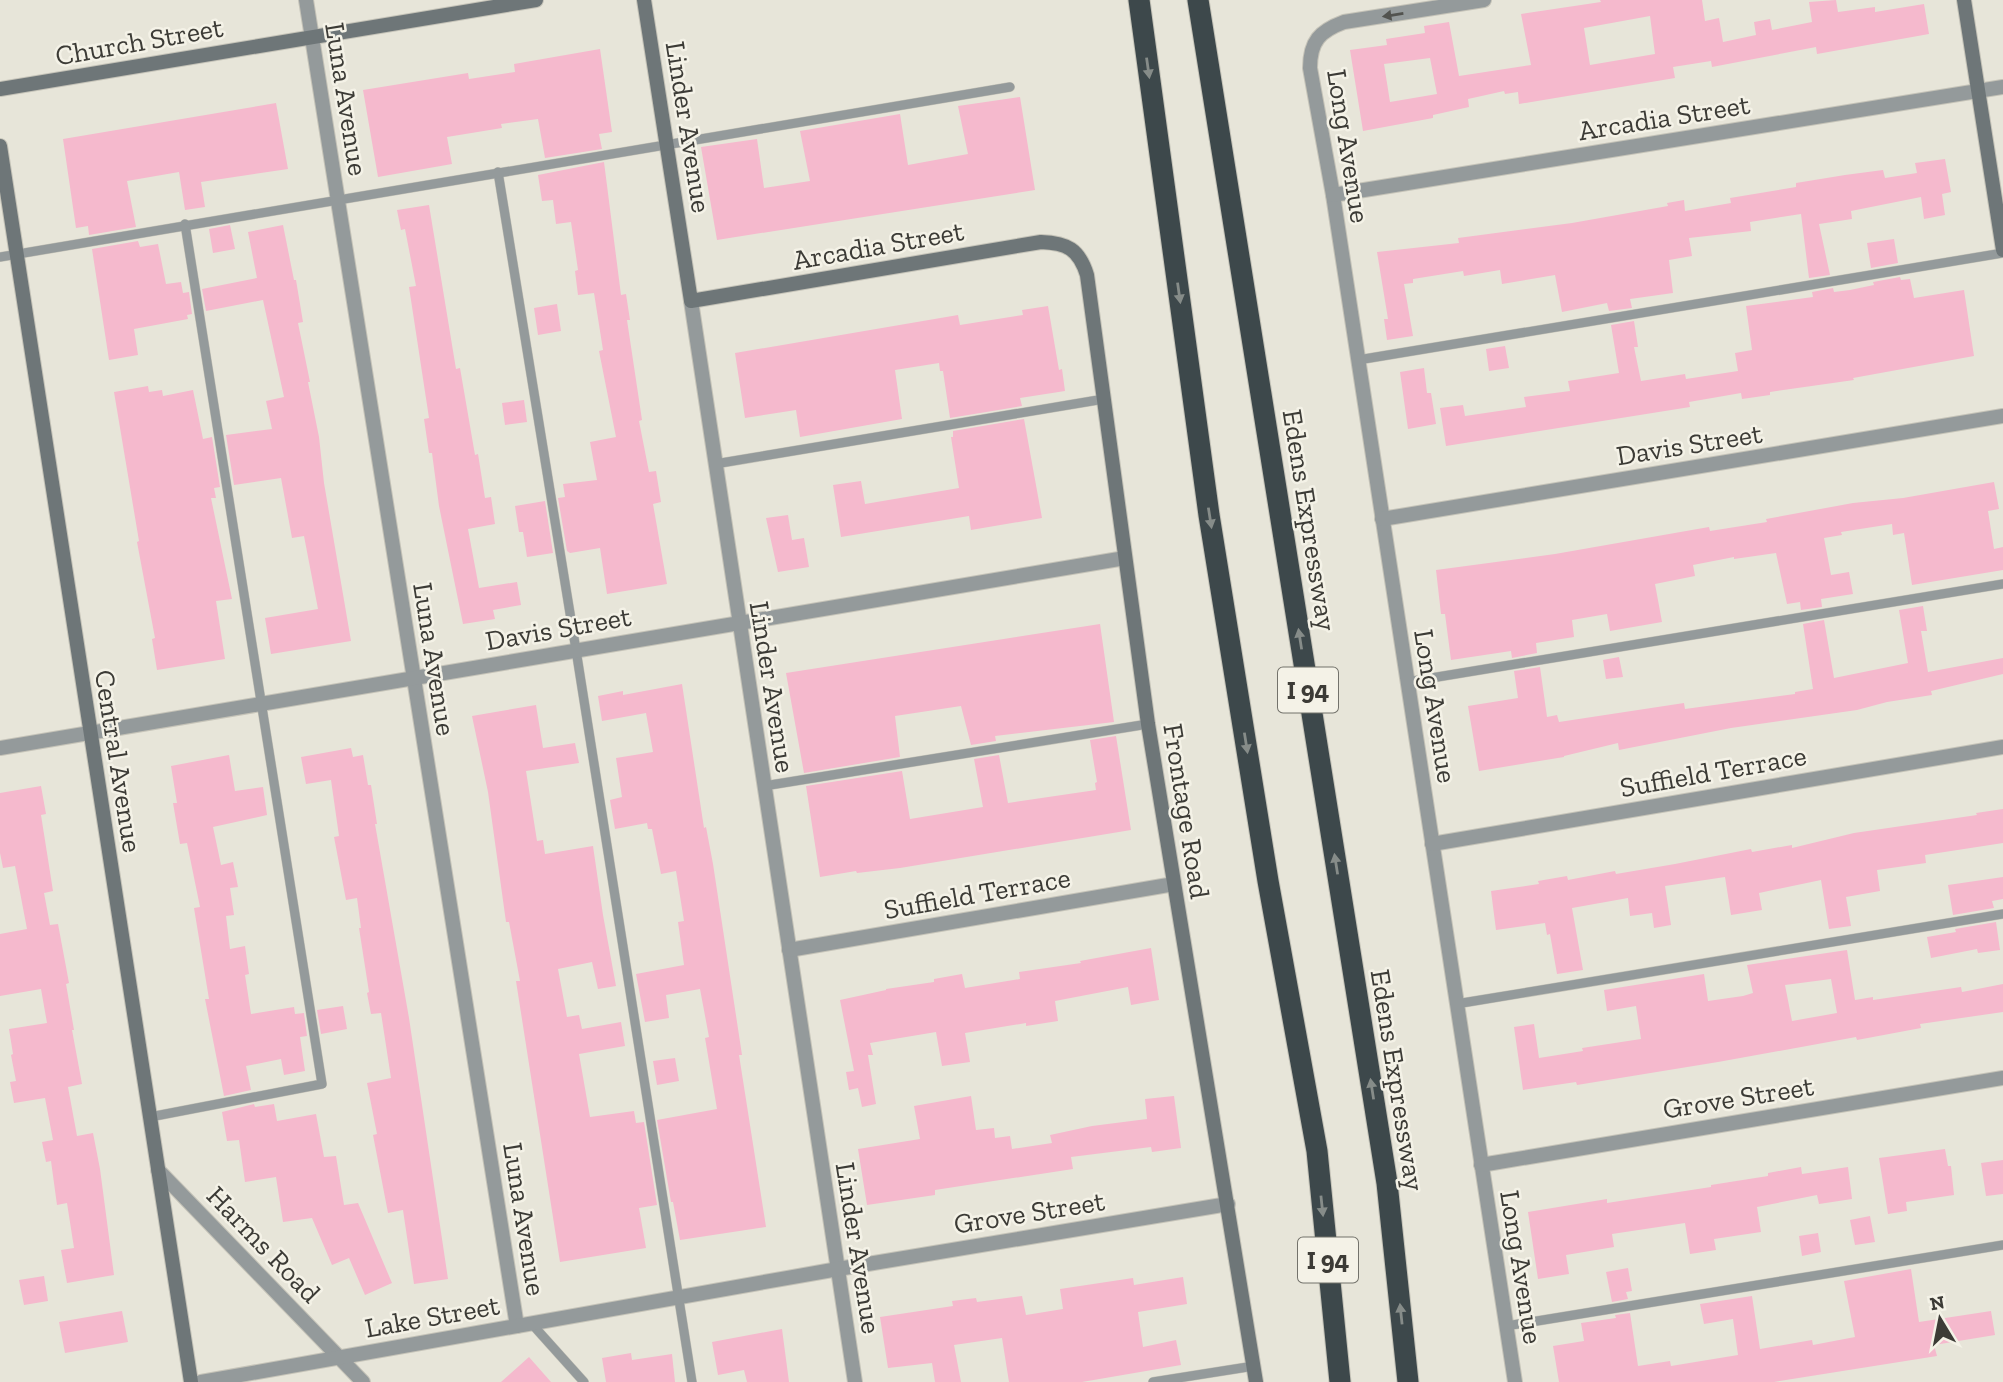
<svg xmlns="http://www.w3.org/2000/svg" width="2003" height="1382" viewBox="0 0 2003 1382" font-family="'Zilla Slab',serif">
  <rect width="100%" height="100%" fill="#e7e5d9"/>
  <g fill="#f5b9cd" fill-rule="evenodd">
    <path d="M1600 0H1702L1705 21 1719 18 1723 42 1756 35 1754 22 1770 19 1772 30 1812 22 1809 2 1836 0 1838 12 1875 7V12L1924 4 1929 34 1817 54 1816 47 1712 67 1711 61 1673 67 1675 78 1519 104 1518 92 1505 94 1504 91 1468 99 1469 107 1433 115V118L1363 131 1350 50 1387 45 1386 39 1425 33 1424 26 1449 22 1459 76 1531 65 1521 14 1601 2ZM1650 16 1655 54 1590 65 1584 28ZM1430 58 1437 94 1390 102 1384 64Z"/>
    <polygon points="600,49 612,132 599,134 602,149 545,158 538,119 501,124 502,128 447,137 452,164 378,177 363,90 468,73 469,79 515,72 514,64"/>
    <polygon points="1020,97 1035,190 717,240 701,147 757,139 764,188 810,181 800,131 900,114 908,165 968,154 958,106"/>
    <polygon points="276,103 288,169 201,182 205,207 185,210 179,172 127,181 136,227 89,235 88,226 76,228 63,139"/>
    <polygon points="1945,159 1951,192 1942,194 1945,215 1924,219 1921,197 1851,211 1852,219 1819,224 1830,275 1809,278 1801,214 1750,222 1751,231 1689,238 1692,256 1669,260 1673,293 1630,299 1632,308 1609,311 1607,303 1562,312 1555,275 1502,284 1500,270 1464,276 1463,271 1413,279 1413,283 1404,284 1413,336 1387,340 1384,319 1388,319 1377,252 1459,243 1458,238 1572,223 1668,206 1667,203 1684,200 1685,211 1702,208 1731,203 1730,198 1796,187 1796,183 1845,175 1883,170 1885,178 1917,173 1915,163"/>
    <polygon points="604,162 621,295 626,294 630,320 627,320 642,420 639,421 649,472 656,471 661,502 653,504 667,584 607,594 600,548 570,553 567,551 558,498 565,497 563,484 597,480 590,442 616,437 599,351 603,350 594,293 578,295 575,271 578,270 571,222 556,224 553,200 542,201 538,175"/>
    <polygon points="429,205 456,369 460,368 475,455 478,454 485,498 491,497 495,524 468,529 479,588 517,582 521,605 493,610 495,619 463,624 439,506 432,453 429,453 424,419 429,418 409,287 416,286 405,229 401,230 397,210"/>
    <polygon points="230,225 235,249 213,253 209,229"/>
    <polygon points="283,225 294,280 296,280 303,322 298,323 310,382 308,382 319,437 324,483 351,641 271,654 265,618 318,609 304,536 292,538 281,478 234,485 226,435 272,429 266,401 284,397 263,300 206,311 202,289 257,278 248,232"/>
    <polygon points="1894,239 1898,263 1871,268 1867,243"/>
    <polygon points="138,241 140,247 158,244 166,284 181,282 183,293 189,292 192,314 187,315 188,319 134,329 138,355 109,360 92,249"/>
    <polygon points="1900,277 1901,280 1910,279 1914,298 1964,290 1974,356 1853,378 1854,380 1770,392 1770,395 1742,399 1741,393 1689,402 1690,407 1446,446 1440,408 1463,405 1465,416 1526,407 1524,397 1570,391 1568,381 1619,373 1611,325 1634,321 1638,347 1634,347 1641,381 1685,374 1686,379 1738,371 1735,353 1752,350 1746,306 1813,297 1812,292 1833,288 1834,292 1850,290 1874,285 1873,282"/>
    <polygon points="557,304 561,331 538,335 534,308"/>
    <polygon points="1048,306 1059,370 1062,369 1065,391 1020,398 1022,406 950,418 943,371 940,371 939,363 895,370 902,419 800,437 796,410 745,418 735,353 958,315 960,325 1023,315 1022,310"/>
    <polygon points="1505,346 1509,368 1489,371 1486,349"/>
    <polygon points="1424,368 1427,393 1431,393 1436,424 1408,429 1400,372"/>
    <polygon points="148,386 149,392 162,390 163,396 193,390 203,439 212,437 220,487 214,488 216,498 211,498 232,599 216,601 225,659 157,670 152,639 155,638 137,542 139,541 114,392"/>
    <polygon points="524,400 527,422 505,425 502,403"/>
    <polygon points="1024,419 1042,518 971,530 969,516 841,537 833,485 861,481 865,504 959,488 951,437 953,437 953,431"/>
    <polygon points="1994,482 1999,509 1988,511 1994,549 2003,547 2003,570 1912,585 1904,533 1893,535 1892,524 1841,532 1842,535 1824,538 1831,575 1849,572 1853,594 1821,599 1822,607 1801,610 1800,602 1787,604 1776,553 1734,559 1734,557 1693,565 1695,576 1655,584 1662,622 1610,631 1607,614 1572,620 1574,637 1536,643 1537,653 1512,658 1511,651 1451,660 1445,614 1441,614 1436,570 1555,554 1709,527 1710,531 1767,522 1766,519 1853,503 1903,498"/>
    <polygon points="545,501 553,553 527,557 523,532 519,532 515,506"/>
    <polygon points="788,515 792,540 804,538 809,567 778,572 766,518"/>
    <polygon points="1923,606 1927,631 1921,631 1928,672 2003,658 2003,674 1931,691 1932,695 1887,702 1857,710 1731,728 1619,750 1618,743 1564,756 1564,757 1479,771 1468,706 1518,698 1514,671 1540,667 1547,717 1557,715 1559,722 1684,703 1685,709 1795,694 1795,692 1813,689 1803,624 1824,620 1834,678 1908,663 1899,610"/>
    <polygon points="1100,624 1114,722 995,736 996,741 971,745 961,706 895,716 900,757 804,773 786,673"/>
    <polygon points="1619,657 1623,677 1606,679 1603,660"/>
    <polygon points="682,684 704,828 706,827 713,864 742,1055 739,1055 766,1227 680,1240 673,1202 671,1202 657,1120 717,1109 705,1038 709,1037 700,989 666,995 669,1018 645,1022 636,974 684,965 678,922 684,921 676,871 661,874 652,829 648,829 647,823 615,829 610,800 622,797 616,758 653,752 646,713 602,721 598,696 623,691 623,695"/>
    <polygon points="536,705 543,748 575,743 579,763 526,771 537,841 543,840 545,854 593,846 603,915 616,986 598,989 592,962 558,969 567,1017 579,1015 582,1029 621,1022 625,1046 579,1054 590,1117 634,1111 636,1123 644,1122 657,1205 639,1208 646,1248 560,1262 516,981 520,981 509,922 506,922 488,792 472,716"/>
    <polygon points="1116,736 1131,830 900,868 857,873 856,871 820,877 806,786 902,771 910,819 983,807 974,759 999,755 1008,803 1096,790 1095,783 1097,782 1090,740"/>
    <polygon points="351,748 353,757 363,755 368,785 371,785 377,824 375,824 409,1018 448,1279 414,1284 403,1210 388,1213 373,1135 377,1134 367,1083 391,1078 381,1013 371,1014 367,993 369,992 359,928 361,928 357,898 346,900 334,837 339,836 331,780 306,784 301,757"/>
    <polygon points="229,755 235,791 263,787 267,815 213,827 221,865 233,862 238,887 230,888 234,915 226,916 230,949 245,946 249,974 245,975 251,1014 294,1007 295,1014 304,1013 307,1036 300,1037 305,1071 284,1075 281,1059 246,1066 251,1090 224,1096 205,999 209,999 194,908 200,907 187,843 180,844 173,803 177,803 171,766"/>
    <polygon points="41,786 46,814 41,815 53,891 44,893 50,925 58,924 69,983 66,984 74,1030 72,1030 82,1084 68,1087 77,1136 93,1133 100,1169 114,1275 67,1283 61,1250 74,1248 67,1203 57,1205 51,1161 46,1162 42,1142 53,1140 45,1098 14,1103 10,1082 16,1081 11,1055 13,1054 9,1029 47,1023 41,989 0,996 0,934 27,929 15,866 3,868 0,853 0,793"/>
    <polygon points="2003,809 2003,843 1925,855 1926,863 1877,870 1880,891 1846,897 1851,926 1829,929 1821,880 1759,893 1762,910 1731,915 1725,877 1665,886 1671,925 1654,928 1652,913 1630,916 1628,898 1572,908 1583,970 1557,974 1550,934 1547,935 1545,923 1496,930 1491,891 1539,884 1538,881 1567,876 1568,880 1615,871 1616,874 1675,864 1751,849 1752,852 1792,845 1792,848 1854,833 1977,815 1976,813"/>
    <polygon points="2003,877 2003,899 1992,901 1994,908 1953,915 1948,885"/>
    <polygon points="1996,922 2000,950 1978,953 1977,949 1931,958 1927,937 1956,932 1955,929"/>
    <polygon points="1151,948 1159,1000 1131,1005 1128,987 1055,1001 1058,1021 1026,1026 1026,1023 965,1033 970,1062 942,1066 936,1032 870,1043 873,1055 868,1055 876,1104 862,1107 858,1088 849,1090 846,1072 854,1071 840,1000 886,990 886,989 934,982 934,979 962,974 965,988 1020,979 1019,972 1081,963 1080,961"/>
    <path d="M1847 950 1855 1000 1873 997V1000L1961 987 1962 992 2003 984V1012L1920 1024 1921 1028 1857 1040 1856 1037 1718 1062 1577 1085 1576 1082 1523 1090 1514 1027 1534 1024 1539 1058 1583 1051 1582 1048 1641 1039 1636 1006 1607 1011 1604 990 1704 974 1708 1001 1743 996 1753 993 1747 965ZM1831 979 1837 1013 1792 1021 1785 985Z"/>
    <polygon points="343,1006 347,1029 321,1034 317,1010"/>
    <polygon points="675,1058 679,1081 657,1085 653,1061"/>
    <polygon points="971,1096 976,1130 994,1128 995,1138 1010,1136 1012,1149 1052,1143 1050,1135 1092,1126 1147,1119 1145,1099 1174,1096 1181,1148 1152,1152 1151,1147 1071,1157 1073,1169 935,1190 935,1195 867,1205 858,1149 920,1139 914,1106"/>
    <polygon points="254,1104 255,1107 274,1104 277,1121 316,1114 324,1157 336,1156 344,1205 358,1203 392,1283 365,1295 349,1258 332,1265 312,1218 283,1222 276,1177 245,1182 239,1140 227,1141 222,1112"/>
    <polygon points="1945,1149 1948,1166 1951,1166 1954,1195 1906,1202 1907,1211 1888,1214 1879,1158"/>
    <polygon points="2003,1160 2003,1194 1986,1196 1981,1163"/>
    <polygon points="1801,1167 1802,1174 1848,1167 1852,1199 1819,1204 1817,1195 1757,1207 1761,1232 1714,1239 1716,1250 1690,1254 1685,1223 1612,1234 1614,1247 1566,1255 1569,1274 1538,1279 1528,1212 1607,1199 1607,1203 1711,1187 1711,1185 1768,1176 1768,1173"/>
    <polygon points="1870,1216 1875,1242 1855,1245 1850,1220"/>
    <polygon points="1818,1233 1821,1252 1802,1256 1799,1236"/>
    <polygon points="1628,1268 1632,1291 1626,1292 1628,1299 1612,1302 1606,1272"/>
    <polygon points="1911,1269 1919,1322 1991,1311 1995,1335 1934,1345 1937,1356 1774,1382 1559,1382 1553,1346 1584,1341 1581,1323 1616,1318 1615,1315 1630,1313 1638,1366 1670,1361 1671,1366 1738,1355 1733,1319 1704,1324 1700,1304 1752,1296 1760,1349 1812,1340 1813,1345 1855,1337 1844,1281"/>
    <polygon points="44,1276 48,1301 24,1305 19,1280"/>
    <polygon points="1183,1277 1187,1304 1138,1312 1143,1347 1176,1340 1181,1365 1082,1382 1009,1382 1002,1338 954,1345 961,1382 935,1382 932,1363 888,1368 880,1317 953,1306 952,1301 976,1298 977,1302 1022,1296 1026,1315 1063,1309 1060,1289 1133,1278 1134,1285"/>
    <polygon points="122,1311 128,1342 65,1353 59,1322"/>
    <polygon points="782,1329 789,1382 747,1382 744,1370 718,1375 712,1342"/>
    <polygon points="631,1353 632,1360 672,1354 675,1382 606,1382 602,1358"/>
    <polygon points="529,1357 551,1382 501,1382"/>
  </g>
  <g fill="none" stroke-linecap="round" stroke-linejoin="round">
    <g stroke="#c5c3b8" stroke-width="10">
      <g id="lane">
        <polyline points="498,172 576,650 692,1382"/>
        <polyline points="0,257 1010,87"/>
        <polyline points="1358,360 2003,253"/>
        <polyline points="715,464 1104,399"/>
        <polyline points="1407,682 2003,584"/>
        <polyline points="764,786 1148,724"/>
        <polyline points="1456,1004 2003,914"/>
        <polyline points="150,1117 322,1084 185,224"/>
        <polyline points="531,1323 584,1382"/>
        <polyline points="1506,1326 2003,1245"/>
        <polyline points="1153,1382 1254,1366"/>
      </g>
    </g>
    <g stroke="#c5c3b8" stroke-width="16">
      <g id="street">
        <polyline points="306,0 517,1326"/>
        <path d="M1484 0 1344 22C1320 31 1310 41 1310 68L1333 195 1515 1382"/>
        <polyline points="1333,195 2003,87"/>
        <polyline points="691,301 855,1382"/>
        <polyline points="1382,519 2003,416"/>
        <polyline points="0,748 1125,558"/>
        <polyline points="1432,844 2003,747"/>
        <polyline points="789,950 1174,884"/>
        <polyline points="1481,1165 2003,1078"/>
        <polyline points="158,1170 363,1382"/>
        <polyline points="201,1382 838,1269 1228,1204"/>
      </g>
    </g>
    <g stroke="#c5c3b8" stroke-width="16">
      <g id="secondary">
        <path d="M644 0 691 301 1041 242C1067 243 1079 249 1087 275L1148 724 1256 1382"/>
        <polyline points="1964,0 2003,250"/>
        <polyline points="0,89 536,0"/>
        <polyline points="0,146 191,1382"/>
      </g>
    </g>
    <g stroke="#c5c3b8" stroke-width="23">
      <g id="highway">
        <polyline points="1139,0 1209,515 1268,881 1317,1151 1340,1382"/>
        <polyline points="1198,0 1387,1183 1408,1382"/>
      </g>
    </g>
    <use href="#lane" stroke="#949a9b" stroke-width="9"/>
    <use href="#street" stroke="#949a9b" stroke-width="14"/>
    <use href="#secondary" stroke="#6e7678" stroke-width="14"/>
    <use href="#highway" stroke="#3d484b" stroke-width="21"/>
  </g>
  <defs><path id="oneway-solid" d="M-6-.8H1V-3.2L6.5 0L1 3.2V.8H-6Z" transform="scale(1.75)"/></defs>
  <use fill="#52534f" href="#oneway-solid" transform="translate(1393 15) rotate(171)"/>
  <g fill="#868c89">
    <use href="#oneway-solid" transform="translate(1148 68) rotate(82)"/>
    <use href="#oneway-solid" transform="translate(1179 293) rotate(82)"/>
    <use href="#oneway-solid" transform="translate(1210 518) rotate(81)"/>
    <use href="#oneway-solid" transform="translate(1300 639) rotate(-99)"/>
    <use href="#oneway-solid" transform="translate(1246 743) rotate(81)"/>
    <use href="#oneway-solid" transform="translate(1336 864) rotate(-99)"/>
    <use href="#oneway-solid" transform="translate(1372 1089) rotate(-99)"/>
    <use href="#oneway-solid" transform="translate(1322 1206) rotate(84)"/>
    <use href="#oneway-solid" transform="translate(1401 1314) rotate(-96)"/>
  </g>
  <g text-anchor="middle" stroke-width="5" stroke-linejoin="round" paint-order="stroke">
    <g fill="#f4f2e7" stroke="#73726b" stroke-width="2">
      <rect x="1278" y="667.5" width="60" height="45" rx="5"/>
      <rect x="1298" y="1237.5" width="60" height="45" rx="5"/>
    </g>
    <g font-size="26" font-weight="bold" fill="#3c3b36">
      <text x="1308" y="699">I 94</text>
      <text x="1328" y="1269">I 94</text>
    </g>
    <g font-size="28" fill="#3c3b36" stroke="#f4f2e7">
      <text transform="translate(139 41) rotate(-10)" y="10">Church Street</text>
      <text transform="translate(347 99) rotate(81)" y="10">Luna Avenue</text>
      <text transform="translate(1664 117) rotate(-9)" y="10">Arcadia Street</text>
      <text transform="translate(689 127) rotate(81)" y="10">Linder Avenue</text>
      <text transform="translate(1349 146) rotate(81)" y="10">Long Avenue</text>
      <text transform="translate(878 245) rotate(-10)" y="10">Arcadia Street</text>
      <text transform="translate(1689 444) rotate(-9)" y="10">Davis Street</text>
      <text transform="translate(1310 520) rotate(81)" y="10">Edens Expressway</text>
      <text transform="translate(558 628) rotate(-10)" y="10">Davis Street</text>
      <text transform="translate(435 659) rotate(81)" y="10">Luna Avenue</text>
      <text transform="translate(773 687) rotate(81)" y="10">Linder Avenue</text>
      <text transform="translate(1436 706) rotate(81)" y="10">Long Avenue</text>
      <text transform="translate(119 761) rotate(81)" y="10">Central Avenue</text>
      <text transform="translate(1713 771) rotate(-10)" y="10">Suffield Terrace</text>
      <text transform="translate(1187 811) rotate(81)" y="10">Frontage Road</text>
      <text transform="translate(977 893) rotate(-10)" y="10">Suffield Terrace</text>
      <text transform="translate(1398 1080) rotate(81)" y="10">Edens Expressway</text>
      <text transform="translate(1738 1097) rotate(-9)" y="10">Grove Street</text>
      <text transform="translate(1029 1212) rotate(-9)" y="10">Grove Street</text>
      <text transform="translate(525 1219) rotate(81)" y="10">Luna Avenue</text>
      <text transform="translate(264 1244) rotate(46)" y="10">Harms Road</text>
      <text transform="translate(859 1248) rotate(81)" y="10">Linder Avenue</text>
      <text transform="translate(1522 1267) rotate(81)" y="10">Long Avenue</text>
      <text transform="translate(432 1316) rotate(-10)" y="10">Lake Street</text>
    </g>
  </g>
  <g transform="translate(1940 1319) rotate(350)" stroke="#f4f2e7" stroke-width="5" paint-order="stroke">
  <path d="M0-5L12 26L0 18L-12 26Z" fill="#3c3b36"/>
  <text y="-10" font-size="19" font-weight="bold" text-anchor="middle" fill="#3c3b36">N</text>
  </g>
</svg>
